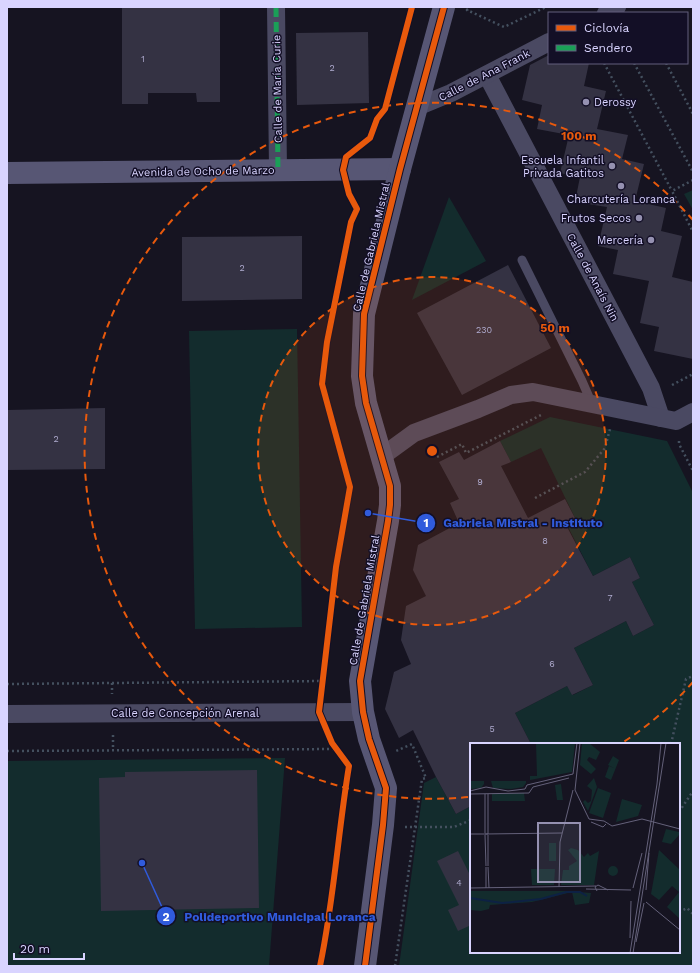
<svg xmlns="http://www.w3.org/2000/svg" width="700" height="973" viewBox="0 0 700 973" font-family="'Work Sans',sans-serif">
  <rect width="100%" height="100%" fill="#161421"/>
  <g fill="#132c2d">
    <polygon points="693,190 693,210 684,194"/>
    <polygon points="449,197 486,261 412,300"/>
    <polygon points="297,329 302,627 195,629 189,331"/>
    <polygon points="550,417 667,441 693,493 693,966 399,966 424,783 436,777 456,814 471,806 471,952 679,952 679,744 531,744 515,713 567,686 573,695 593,685 574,648 626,621 633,636 654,625 632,582 640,578 630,557 593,576 567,525 576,520 541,448 511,462 500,441"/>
    <polygon points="285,758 269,966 7,966 7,761"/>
  </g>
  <g fill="#343243">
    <polygon points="122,7 220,7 220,102 197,102 196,93 148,93 148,104 122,104"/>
    <polygon points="368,32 369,103 297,105 296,33"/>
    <polygon points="549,55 549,63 589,63 584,86 606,91 597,129 628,135 622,159 644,164 635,201 666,208 661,231 682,236 672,277 693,282 693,359 654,351 659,327 640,323 649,281 613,274 618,250 598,246 607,207 575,202 580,177 560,173 569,135 537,129 542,105 522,100 530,65"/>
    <polygon points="302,236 302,299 182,301 182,237"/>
    <polygon points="508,265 551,348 462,395 417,313"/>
    <polygon points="105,408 105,469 7,470 7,410"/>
    <polygon points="500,441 511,462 501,466 528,518 565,499 576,520 566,525 593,576 630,557 640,578 632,582 654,625 633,636 626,621 574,648 593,685 572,695 567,686 515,713 531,744 471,744 471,806 456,814 436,777 413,730 399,738 385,709 394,672 411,664 401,640 406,606 426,596 413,570 418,545 459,523 450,503 459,499 439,462 459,452 464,460"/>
    <polygon points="257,770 259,908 101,911 99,778 125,777 125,772"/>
    <polygon points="458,851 471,877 471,930 469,926 458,931 448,910 459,905 437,861"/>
  </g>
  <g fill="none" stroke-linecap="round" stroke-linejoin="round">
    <g stroke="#44505f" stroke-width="2.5" stroke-dasharray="2 3" stroke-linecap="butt">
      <polyline points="468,9 467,10 504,27 546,7"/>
      <polyline points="604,63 672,191"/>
      <polyline points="634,63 693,172"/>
      <polyline points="666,63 693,114"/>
      <polyline points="693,180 672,191 693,232"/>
      <polyline points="672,385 693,374"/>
      <polyline points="679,441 679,444 693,471"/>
      <polyline points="437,457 462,444 466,453 541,415"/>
      <polyline points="535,498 585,472 605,448 610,429"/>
      <polyline points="112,683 112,694"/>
      <polyline points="7,684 323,681"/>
      <polyline points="113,735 113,750"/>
      <polyline points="671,744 686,679 693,676"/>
      <polyline points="7,751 337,749"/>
      <polyline points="679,812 693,791"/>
      <polyline points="405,827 454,827 471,820"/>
      <polyline points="679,912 687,908 693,914"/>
      <polyline points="395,966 422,779 426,778 412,744 396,751"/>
    </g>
    <polyline stroke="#4a4962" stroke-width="9" points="522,260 582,381 592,404"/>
    <g stroke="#4a4962" stroke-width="18">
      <polyline points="276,7 278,170"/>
      <polyline points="606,13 617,7"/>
      <polyline points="487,75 651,388 661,418"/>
      <polyline points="417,107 451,93 549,42"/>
      <polyline points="381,457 414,433 478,409 511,395 533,392 676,421 693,412"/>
      <polyline points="7,714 363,712"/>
    </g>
    <g stroke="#575674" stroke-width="22">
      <polyline points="7,173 400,169"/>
      <polyline points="365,966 383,825 386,788 369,739 363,712 360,681 388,521 390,505 390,486 366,403 362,376 364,314 400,169 444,7"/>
    </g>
    <polyline stroke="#1a9f57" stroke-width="5" stroke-dasharray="10 5" stroke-linecap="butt" points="276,7 278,170"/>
    <g stroke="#130f26" stroke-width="8">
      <g id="cycleway">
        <path d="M320 966C334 900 338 832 349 766L332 743 319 712 336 567 350 487 322 384 327 342 351 222 357 209 349 194 343 170 346 157 370 138 377 119 385 109 412 7"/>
        <polyline points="365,966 383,825 386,788 369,739 363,712 360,681 388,521 390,505 390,486 366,403 362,376 364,314 400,169 444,7"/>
      </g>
    </g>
    <use href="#cycleway" stroke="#e8590c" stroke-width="6"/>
  </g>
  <circle cx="432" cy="451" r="174" fill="#e8590c" fill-opacity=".12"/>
  <g fill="none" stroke="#e8590c" stroke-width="2" stroke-dasharray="7 5">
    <circle cx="432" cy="451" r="174"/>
    <path d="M693 682A348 348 0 0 1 622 743M468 797A348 348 0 1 1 693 220"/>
  </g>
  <g fill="#9591b1" stroke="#130f26" stroke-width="1.5">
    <circle cx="586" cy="102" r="4"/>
    <circle cx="612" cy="166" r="4"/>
    <circle cx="621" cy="186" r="4"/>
    <circle cx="639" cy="218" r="4"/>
    <circle cx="651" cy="240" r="4"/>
  </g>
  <g text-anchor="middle" stroke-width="3" stroke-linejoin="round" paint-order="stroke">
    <g font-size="9" fill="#b0acd0">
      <text x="143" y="62">1</text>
      <text x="332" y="71">2</text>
      <text x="242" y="271">2</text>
      <text x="484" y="333">230</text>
      <text x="56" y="442">2</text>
      <text x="480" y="485">9</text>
      <text x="545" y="544">8</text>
      <text x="610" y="601">7</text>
      <text x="552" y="667">6</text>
      <text x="492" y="732">5</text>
      <text x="459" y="886">4</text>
    </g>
    <g font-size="11" fill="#d9d4ff" stroke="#130f26">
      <text transform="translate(484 75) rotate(-27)" y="4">Calle de Ana Frank</text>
      <text transform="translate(277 89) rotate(-91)" y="4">Calle de María Curie</text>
      <text transform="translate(203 171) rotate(-1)" y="4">Avenida de Ocho de Marzo</text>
      <text transform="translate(371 247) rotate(-77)" y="4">Calle de Gabriela Mistral</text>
      <text transform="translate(593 277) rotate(62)" y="4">Calle de Anaís Nin</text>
      <text transform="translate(364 600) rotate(-80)" y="4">Calle de Gabriela Mistral</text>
      <text x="185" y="717">Calle de Concepción Arenal</text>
    </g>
    <g font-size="11" fill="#d9d4ff" stroke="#130f26" text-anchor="end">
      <text x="594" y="106" text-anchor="start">Derossy</text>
      <text x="604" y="164">Escuela Infantil<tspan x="604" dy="13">Privada Gatitos</tspan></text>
      <text x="621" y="203" text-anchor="middle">Charcutería Loranca</text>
      <text x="631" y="222">Frutos Secos</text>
      <text x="643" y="244">Mercería</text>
    </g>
  </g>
  <g transform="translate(470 743)">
    <rect width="210" height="210" fill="#161421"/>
    <path d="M66 0H105L102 29 60 37V33H67ZM112 0H119L130 9 126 17 119 14 117 17 126 26 121 31 110 22ZM143 13 149 17 141 37 135 34 139 23 144 25 138 22ZM124 35 127 44 118 68 113 59 115 57 118 60 121 58 122 47 117 43ZM0 38H14V41L11 45 0 46ZM21 38H56V40L53 44 41 46 23 45ZM91 41 93 57H87L85 42ZM128 45 141 50 133 75 119 70ZM54 50 55 58H22V51ZM152 56 172 62 168 73 146 79ZM196 86 209 89V92L201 101 192 99ZM79 100H86V118H79ZM101 105 108 107 114 114 118 110 120 113 129 108 124 142H91L93 127H99V123L107 118 98 107ZM189 107 210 127V176L197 164 209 149 202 143 189 157 181 151ZM138 128a5 5 0 1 1 10 0a5 5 0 1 1-10 0ZM61 126H85L84 142H62ZM0 148H95L121 150 119 160 105 162 102 149 62 159 20 162 19 166 11 168 0 167Z" fill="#132c2d"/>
    <path fill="none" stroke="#0d2144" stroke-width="2" d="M0 155 32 160 71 156 96 149H110L117 153"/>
    <path fill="none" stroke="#64617a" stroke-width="1" d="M110 0 105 47 119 76 134 78 142 83 172 76 210 86M103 31 107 0M63 44 99 35M55 46 57 42 103 31M0 48 16 44 38 48 55 46M0 51 59 50 63 44M15 51V90M121 79 133 84 136 81M0 91H15M18 91H15L92 90M18 91V51M15 92 16 123M18 92V123M16 124V145M18 124 19 145M89 144 90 99 103 47M0 145 126 143M163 145 172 110M116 146 161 147M176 147 179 110M127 148 125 144 128 142 138 147M176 159 210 187M160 195 161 158M166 199 174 160M160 210 187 41 191 0M163 210 196 0"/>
    <path fill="#9591b1" fill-opacity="0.15" stroke="#9591b1" stroke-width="2" d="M68 80H110V139H68Z"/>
    <rect width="210" height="210" fill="none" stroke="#d9d4ff" stroke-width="2"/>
  </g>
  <circle cx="432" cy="451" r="6" fill="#e8590c" stroke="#130f26" stroke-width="2"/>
  <g font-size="12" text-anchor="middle" font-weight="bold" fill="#e8590c" stroke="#130f26" stroke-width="3" stroke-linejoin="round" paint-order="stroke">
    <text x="579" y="140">100 m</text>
    <text x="555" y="332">50 m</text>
  </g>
  <path fill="none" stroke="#305bdc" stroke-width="1.5" d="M368 513L426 523M142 863L166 916"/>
  <g fill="#305bdc" stroke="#130f26" stroke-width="1.5">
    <circle cx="368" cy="513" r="4"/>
    <circle cx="142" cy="863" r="4"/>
    <circle cx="426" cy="523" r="10"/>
    <circle cx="166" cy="916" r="10"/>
  </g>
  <g font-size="12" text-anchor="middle" font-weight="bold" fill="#fff">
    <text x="426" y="527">1</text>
    <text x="166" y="921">2</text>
  </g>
  <g font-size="12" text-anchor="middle" font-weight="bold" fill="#305bdc" stroke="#130f26" stroke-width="3" stroke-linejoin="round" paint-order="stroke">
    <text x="523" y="527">Gabriela Mistral - Instituto</text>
    <text x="280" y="921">Polideportivo Municipal Loranca</text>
  </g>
  <rect width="700" height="973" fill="none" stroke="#d9d4ff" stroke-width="16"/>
  <rect x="548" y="12" width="140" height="52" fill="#130f26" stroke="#625e7d"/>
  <rect x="556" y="25" width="20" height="6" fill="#e8590c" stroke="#625e7d"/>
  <text x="584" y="32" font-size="12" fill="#d9d4ff">Ciclovía</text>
  <rect x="556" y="45" width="20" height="6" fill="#1a9f57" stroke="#625e7d"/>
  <text x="584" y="52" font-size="12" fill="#d9d4ff">Sendero</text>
  <path d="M14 953v6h70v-6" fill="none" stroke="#d9d4ff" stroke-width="2"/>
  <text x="20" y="953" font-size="12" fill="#d9d4ff" stroke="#130f26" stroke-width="3" paint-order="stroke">20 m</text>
</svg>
